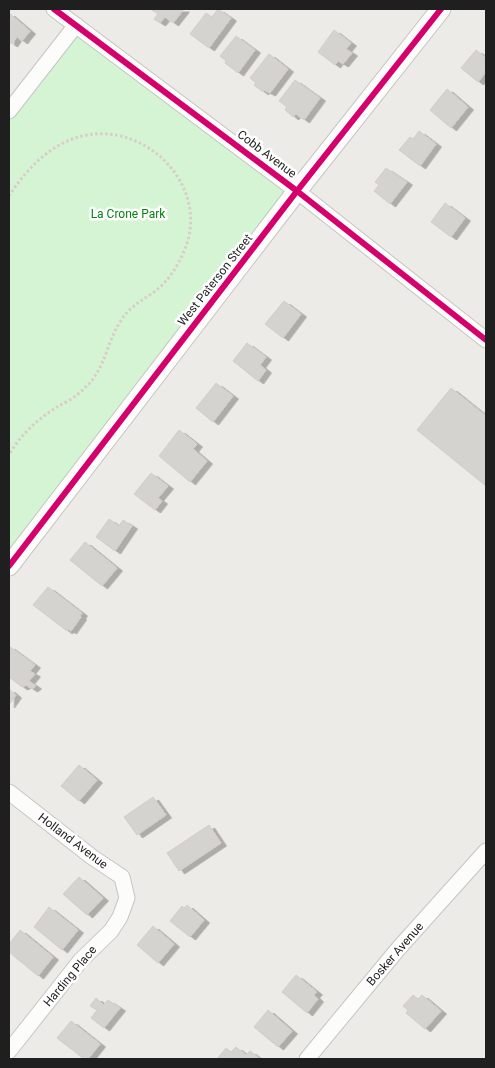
<svg xmlns="http://www.w3.org/2000/svg" width="495" height="1068" viewBox="0 0 495 1068" font-family="Roboto,sans-serif">
  <defs>
    <filter id="shadow"><feDropShadow dx="5.5" dy="3" stdDeviation="0" flood-color="#0004"/></filter>
  </defs>
  <rect width="100%" height="100%" fill="#edebe7"/>
  <polygon fill="#d4f4d4" points="76,25 297,191 9,565 9,111"/>
  <g fill="#d5d3d0" stroke="#d1cdc8" filter="url(#shadow)">
    <polygon points="153,9 184,9 173,23 165,17 160,23 154,19 158,14 152,10"/>
    <polygon points="218,9 231,18 209,48 190,34 206,13 212,17"/>
    <polygon points="9,13 30,31 22,41 17,37 12,44 9,42"/>
    <polygon points="334,30 351,43 346,49 352,53 343,64 338,61 335,65 318,52"/>
    <polygon points="236,36 255,50 238,73 225,63 226,61 220,56"/>
    <polygon points="476,50 486,58 486,72 478,82 461,68"/>
    <polygon points="269,54 288,69 270,93 264,90 263,92 254,85 256,83 250,78"/>
    <polygon points="295,80 320,98 304,120 296,114 293,117 285,110 287,107 279,101"/>
    <polygon points="447,89 468,107 451,128 430,110"/>
    <polygon points="419,131 436,144 420,166 399,150 410,137 413,139"/>
    <polygon points="386,168 407,182 390,204 374,191 379,185 375,182"/>
    <polygon points="445,203 465,218 451,237 431,222"/>
    <polygon points="284,301 301,314 283,338 265,324"/>
    <polygon points="247,343 266,357 260,365 266,370 258,381 233,361"/>
    <polygon points="216,383 233,396 213,422 196,408"/>
    <polygon points="451,388 486,416 486,486 417,430"/>
    <polygon points="179,430 197,444 193,449 207,461 190,482 159,456"/>
    <polygon points="151,473 168,486 158,498 162,501 155,510 134,494"/>
    <polygon points="109,519 119,526 123,520 132,526 115,551 96,537"/>
    <polygon points="85,542 117,568 102,586 70,560"/>
    <polygon points="48,587 82,613 80,616 81,617 71,631 68,629 67,631 33,605"/>
    <polygon points="9,646 35,665 30,671 35,674 29,681 36,686 32,689 26,685 22,687 9,677"/>
    <polygon points="9,689 16,695 9,705"/>
    <polygon points="79,765 97,780 79,801 61,786"/>
    <polygon points="153,797 166,815 137,835 124,817"/>
    <polygon points="209,825 221,843 179,871 167,853"/>
    <polygon points="79,877 103,898 87,915 63,894"/>
    <polygon points="187,905 204,920 190,937 170,921 182,906 184,908"/>
    <polygon points="49,907 78,930 62,950 34,927"/>
    <polygon points="153,926 174,944 158,963 137,945"/>
    <polygon points="20,930 53,957 38,976 9,952 9,944"/>
    <polygon points="296,975 317,992 314,995 318,999 307,1013 282,992"/>
    <polygon points="413,995 418,999 422,995 441,1011 425,1029 406,1013 408,1010 403,1006"/>
    <polygon points="96,998 104,1005 108,1000 120,1008 104,1028 91,1018 97,1010 90,1006"/>
    <polygon points="268,1010 292,1031 278,1047 254,1027"/>
    <polygon points="71,1021 100,1044 88,1059 84,1059 57,1038"/>
    <polygon points="236,1047 246,1055 250,1051 260,1059 217,1059 226,1048 231,1052"/>
  </g>
  <g fill="none" stroke-linecap="round" stroke-linejoin="round">
    <g stroke="#c6c5c3" stroke-width="17">
      <g id="minor">
        <polyline points="54,9 297,191 486,340"/>
        <polyline points="9,111 76,25"/>
        <polyline points="9,792 92,857 122,877 127,898 120,917 111,931 81,960 9,1051"/>
        <polyline points="307,1059 398,949 486,851"/>
      </g>
    </g>
    <g stroke="#c6c5c3" stroke-width="21">
      <polyline id="tertiary" points="9,566 297,191 441,9"/>
    </g>
    <path stroke="#dbccca" stroke-width="3" stroke-dasharray="2.5 2.5" stroke-linecap="butt" d="M9 196C27 168 53 141 87 135 148 124 208 186 186 246 180 263 169 281 154 292 141 301 128 308 120 322 104 348 106 372 79 393 73 399 64 403 57 407 38 419 20 435 9 455"/>
    <use href="#minor" stroke="#fcfcfb" stroke-width="15"/>
    <use href="#tertiary" stroke="#fcfcfb" stroke-width="19"/>
    <g stroke="#fff" stroke-width="9">
      <g id="cycleway">
        <polyline points="54,9 297,191 486,340"/>
        <polyline points="9,566 297,191 441,9"/>
      </g>
    </g>
    <use href="#cycleway" stroke="#d6006c" stroke-width="6"/>
  </g>
  <g text-anchor="middle" stroke-width="5" stroke-linejoin="round" paint-order="stroke">
    <g font-size="12" fill="#1f1f1f" stroke="#fff">
      <text transform="translate(267 154) rotate(37)" y="4">Cobb Avenue</text>
      <text transform="translate(215 280) rotate(-52)" y="4">West Paterson Street</text>
      <text transform="translate(73 841) rotate(37)" y="4">Holland Avenue</text>
      <text transform="translate(395 954) rotate(-49)" y="4">Bosker Avenue</text>
      <text transform="translate(70 976) rotate(-50)" y="4">Harding Place</text>
    </g>
    <g font-size="12" fill="#058410" stroke="#fff">
      <text x="128" y="218">La Crone Park</text>
    </g>
  </g>
  <rect width="495" height="1068" fill="none" stroke="#1f1f1f" stroke-width="20"/>
</svg>
